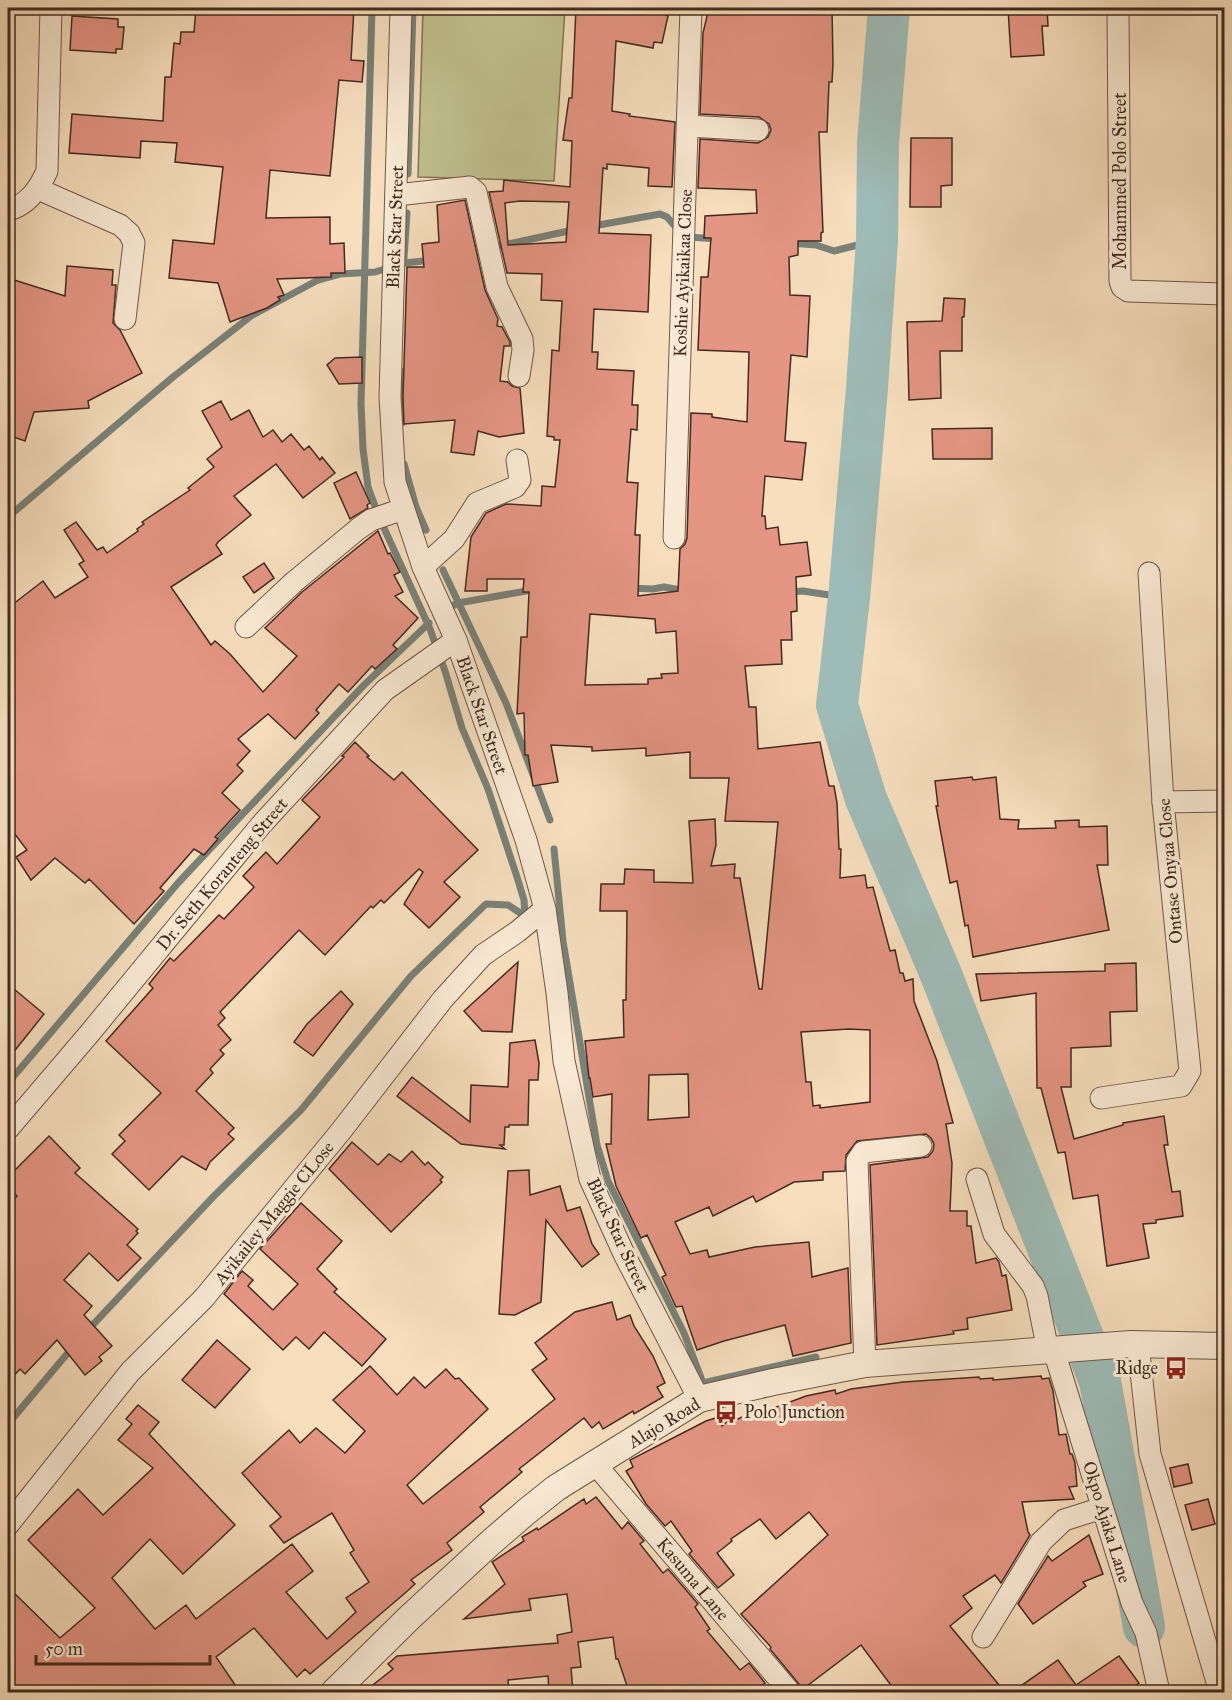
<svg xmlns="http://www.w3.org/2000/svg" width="1232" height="1700" viewBox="0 0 1232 1700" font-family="'IM FELL Great Primer',serif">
  <rect width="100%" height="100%" fill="#f7dfbe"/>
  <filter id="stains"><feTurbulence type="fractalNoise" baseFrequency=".00333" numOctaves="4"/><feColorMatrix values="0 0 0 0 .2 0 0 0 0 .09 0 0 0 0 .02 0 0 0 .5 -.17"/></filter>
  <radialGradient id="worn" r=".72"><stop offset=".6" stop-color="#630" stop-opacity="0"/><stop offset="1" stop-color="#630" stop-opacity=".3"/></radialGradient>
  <polygon fill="#c1c18f" stroke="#827657" stroke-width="1.5" points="423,8 565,8 554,181 418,177"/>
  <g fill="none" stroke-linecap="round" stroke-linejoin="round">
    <g stroke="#79827a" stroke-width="7">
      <polyline points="372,8 361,404 363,449 368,487 379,517 430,629 445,671 462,728 488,789 517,877 524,900 525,916"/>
      <polyline points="408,174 413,8"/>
      <polyline points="593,226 660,214 667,217 679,231"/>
      <polyline points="688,237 718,239"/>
      <polyline points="789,243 816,245 834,251 877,240"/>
      <polyline points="490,248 573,230"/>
      <polyline points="404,258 407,213"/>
      <polyline points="401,371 402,423"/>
      <polyline points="404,464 416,507 426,530"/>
      <polyline points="8,517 173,377 251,316 318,280 340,274 375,272 404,263 433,260"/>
      <polyline points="443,570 506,703 550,820"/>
      <polyline points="629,588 653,589 664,587 687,591"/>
      <polyline points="788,592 803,591 849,598"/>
      <polyline points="452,606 458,603 532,590"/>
      <polyline points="554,849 563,941 597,1145 608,1181 684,1333 703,1383 816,1357"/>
      <polyline points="8,1083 178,883 363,686 429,623"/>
      <polyline points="87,1331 213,1197 301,1110 411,976 486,904 508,905 525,916"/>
      <polyline points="8,1424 72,1348"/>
    </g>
    <polyline stroke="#9ebcb7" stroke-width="42" points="889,8 878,143 877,240 867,388 849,598 837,705 866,799 940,972 1100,1381 1144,1627"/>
  </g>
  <g fill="#e49583" stroke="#422b1f" stroke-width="1.5" fill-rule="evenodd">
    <polygon points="196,8 354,8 351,60 364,61 362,82 339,80 330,176 270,170 266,218 330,217 330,244 344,243 345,273 331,273 331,277 277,279 284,295 278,297 280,300 267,308 230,322 218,283 169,278 173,240 214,244 223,167 175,162 177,143 141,141 140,158 69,153 72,114 163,121 165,77 171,77 174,43 180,44 181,32 194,32"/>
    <path d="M576 8H668L666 15 668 16 662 43 654 42 653 48 616 41 612 111 630 114 629 116 675 122 672 187 648 186 649 168 607 164V169L603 168 599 233 651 235 648 312 594 309 592 352H598L597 369 634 371 632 405H638L637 430 631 429 627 482 638 483 635 535H640L638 596 678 591 680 549 685 544 687 538 691 413 712 414V417L747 422 749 352 698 350 701 277H708L711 238H704L705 216 757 213 756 190 698 188 700 139 758 143 768 137 771 130 769 124 759 117 700 114 703 33 709 8H832L833 64 832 82H829L827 132H819L823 232 821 233V241H798V255L789 257 790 295 810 296 807 357 791 355 785 441 806 443 802 480 765 476 762 516H765L766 529 778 527 780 545 807 542 811 575 796 577 797 611 791 612 792 640H781L782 664 745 666 749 707H756L758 749 820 742 829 786H834L837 803 839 849H841L840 878 865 875 867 888 873 887 890 951 895 950 900 973H903L905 981 913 979 914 1001 937 1061 953 1123 946 1124 952 1163 950 1211H967V1226H971L976 1263 996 1258 999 1262 1002 1276 1006 1275 1012 1310 967 1318 968 1329 953 1331 954 1334 877 1345 870 1165 928 1157 933 1151 934 1144 931 1138 926 1134 857 1141 846 1155 845 1171 823 1172V1180L794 1182 756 1202 753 1196 713 1216 709 1207 675 1222 690 1254 707 1250 709 1257 755 1247 809 1242 812 1277 848 1268 851 1343 793 1356 785 1325 724 1341 697 1350 682 1306 676 1307 662 1277 666 1275 647 1235 641 1238 616 1186 606 1144H611L612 1094 593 1097 590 1078H589L585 1041 624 1037 623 1000H626L627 911H600L601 884H624L625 869 654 870V882L693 883 689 821 715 819 716 845 711 866 735 864 734 878H740L759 989H762L778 822 725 821 729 778H690V752L646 756V748L592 751V747L551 745 558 782 533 786 528 755H525L524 713 517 714 521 637H527L529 592H523L524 579H487V591H465L471 537 486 513 506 504 541 506 542 486 555 487 560 440H554V437L547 436 552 350 559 351 562 301 541 300 542 274 507 273 489 192 503 191 504 180 570 187 572 141 563 140 569 98H572ZM520 201 569 202 566 242 508 245 505 203ZM590 614 655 619 656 633 676 631 678 673 661 674 662 678 648 679V684L585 685ZM849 1029 870 1030V1102L820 1108V1105L813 1106 811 1082H806L801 1032ZM688 1074 689 1117 648 1120 649 1075Z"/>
    <polygon points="1008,8 1047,8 1048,26 1042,26 1044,55 1011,57"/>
    <polygon points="72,16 118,19 118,27 124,27 122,49 116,49 116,53 70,50"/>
    <polygon points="911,138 952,138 952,185 941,186 941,207 910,207"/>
    <polygon points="465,200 485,290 498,319 497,326 502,327 510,342 510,346 504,346 500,381 508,382 512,386 520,388 524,433 499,437 478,431 474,455 451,452 455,420 404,424 403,397 407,267 424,267 422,244 439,242 437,205"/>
    <polygon points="67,266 113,270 112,285 116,285 113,323 120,330 142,373 88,401 89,408 34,412 25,441 8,435 8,278 65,296"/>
    <polygon points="944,298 965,299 964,317 962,317 962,351 940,351 941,398 909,400 907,322 942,321"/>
    <polygon points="362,357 362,383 339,384 327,365 335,358"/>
    <polygon points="221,401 231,420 249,410 263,437 273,430 282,442 291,434 304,450 309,446 320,460 322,457 335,473 303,498 276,464 234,496 251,515 218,542 216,545 222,554 171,587 211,645 215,641 230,654 263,692 297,656 265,628 302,592 378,531 388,554 390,553 400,572 394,575 403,592 395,596 418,618 393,645 397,649 375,669 372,666 348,692 339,684 316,710 319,713 295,739 268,714 238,739 250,751 237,765 243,771 222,793 240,810 215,837 218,839 204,855 194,849 160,888 164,891 134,924 89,879 85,883 55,858 31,880 16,857 27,850 8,825 8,608 43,581 55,598 88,577 79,564 84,561 64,530 76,522 97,550 103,547 107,553 138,531 137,529 144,524 142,522 190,490 188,488 214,467 207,459 222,447 202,411"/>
    <polygon points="992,428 992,459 933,459 932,429"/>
    <polygon points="356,472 370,503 367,505 368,508 350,519 334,483"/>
    <polygon points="264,563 274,578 254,593 243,577"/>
    <polygon points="355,742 369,756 367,757 394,780 402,772 478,850 444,882 460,897 429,928 404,904 423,872 419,869 384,903 381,900 373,908 371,906 325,955 299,930 220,1012 225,1018 218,1025 231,1040 220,1050 224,1054 210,1069 213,1073 196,1091 234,1128 228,1134 234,1139 210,1162 206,1170 182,1156 149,1190 112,1154 125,1141 119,1135 161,1093 106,1041 153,988 149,984 170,958 174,961 219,915 224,919 254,887 243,876 266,852 277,864 320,817 302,800 344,757 342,756"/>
    <polygon points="972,777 973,780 996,777 1000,819 1019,820 1018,829 1056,828 1055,821 1079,820 1079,827 1107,826 1108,865 1097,865 1109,930 973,957 968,925 965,926 957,881 950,883 936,806 938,806 935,781"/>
    <polygon points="518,962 512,1032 482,1031 464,1011"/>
    <polygon points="1136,963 1137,1011 1110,1012 1111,1046 1071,1048 1071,1087 1061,1087 1074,1139 1123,1125 1123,1123 1164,1116 1168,1145 1164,1145 1172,1192 1180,1191 1183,1216 1156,1220 1156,1223 1143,1224 1149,1258 1107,1266 1098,1195 1073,1199 1065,1152 1058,1153 1041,1088 1037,1088 1036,993 981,1001 976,974 1105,971 1105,964"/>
    <polygon points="8,984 44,1014 8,1059"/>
    <polygon points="341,991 353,1004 313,1056 294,1042 307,1024"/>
    <polygon points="535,1040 539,1063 538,1080 529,1080 528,1125 509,1125 509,1127 505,1127 504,1145 500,1145 505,1149 461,1144 397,1096 412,1077 470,1122 471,1085 508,1087 510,1043"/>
    <polygon points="49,1136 80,1168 75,1173 138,1229 136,1231 138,1233 127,1245 141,1258 118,1281 89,1253 64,1280 92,1306 84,1315 112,1346 99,1357 102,1361 85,1375 57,1340 25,1374 20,1369 8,1382 8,1206 17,1196 8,1187 8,1177"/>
    <polygon points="352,1142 378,1165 389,1154 401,1162 412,1151 425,1165 428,1162 443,1177 440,1180 442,1182 391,1232 329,1169"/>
    <polygon points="529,1170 530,1195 560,1186 567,1211 580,1207 592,1244 599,1254 582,1267 546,1220 541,1302 515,1315 499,1314 508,1171"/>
    <polygon points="301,1203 342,1241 317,1269 337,1289 334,1292 386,1339 362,1366 324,1332 309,1349 296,1337 283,1350 224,1294 242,1271 253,1280 248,1286 273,1310 298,1284 260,1249"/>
    <polygon points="612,1302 617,1320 630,1315 634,1326 653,1356 665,1383 657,1387 663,1397 634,1414 633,1411 603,1429 599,1422 592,1428 584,1418 519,1469 522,1472 480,1507 484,1512 447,1543 452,1550 411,1580 415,1584 404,1594 310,1674 305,1669 297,1677 254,1628 216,1657 240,1692 8,1692 8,1587 60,1638 95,1608 28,1540 78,1489 103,1515 153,1468 118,1440 132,1424 126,1419 138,1405 159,1422 149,1434 235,1525 183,1574 150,1539 112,1578 155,1629 186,1605 196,1619 292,1544 313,1571 286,1592 327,1639 356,1612 346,1598 369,1582 350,1553 354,1550 332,1513 284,1543 270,1526 281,1517 242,1473 289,1430 300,1443 316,1428 345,1453 365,1431 333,1400 370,1366 397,1395 414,1377 425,1388 446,1369 455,1379 459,1378 488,1409 407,1485 423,1504 555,1399 532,1370 547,1359 535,1343 575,1312"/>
    <polygon points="217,1340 250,1369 215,1408 182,1380"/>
    <polygon points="1041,1376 1042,1379 1049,1378 1053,1391 1059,1435 1066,1434 1070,1454 1072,1454 1075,1463 1077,1486 1069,1487 1074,1499 1022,1502 1028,1532 1030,1535 1001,1583 995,1575 963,1596 972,1608 950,1626 1005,1692 896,1692 861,1645 803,1689 770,1649 771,1647 741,1614 828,1535 809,1512 776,1539 760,1519 731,1539 732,1541 717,1553 734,1575 718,1588 689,1554 692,1551 671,1521 665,1526 646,1504 626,1471 633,1467 630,1460 706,1421 719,1417 722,1426 733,1416 734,1421 758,1409 760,1413 806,1396 835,1390 836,1394 851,1389 903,1382 979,1377 980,1379 993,1378 993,1380"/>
    <polygon points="1188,1464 1192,1483 1174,1487 1170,1468"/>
    <polygon points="596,1497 622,1529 628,1522 644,1541 640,1544 663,1573 668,1569 698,1604 695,1607 710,1629 707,1631 740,1670 749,1663 765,1683 755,1692 629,1692 618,1659 616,1659 613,1637 578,1642 581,1667 571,1668 573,1692 549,1692 548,1676 508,1680 509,1692 364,1692 393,1669 388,1664 397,1656 558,1643 557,1635 572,1632 567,1594 529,1599 531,1610 464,1619 505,1584 492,1562 524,1541 522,1537 537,1528 538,1530 584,1499 586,1504"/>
    <polygon points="1208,1499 1215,1524 1192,1530 1185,1505"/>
    <polygon points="1089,1535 1103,1574 1083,1582 1086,1586 1033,1624 1018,1604 1048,1556 1052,1561"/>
    <polygon points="1119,1656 1139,1683 1126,1692 1012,1692 1058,1660 1076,1685"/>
  </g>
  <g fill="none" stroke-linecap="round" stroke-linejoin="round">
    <g stroke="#6f5847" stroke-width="23">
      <g id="minor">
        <polyline points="401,8 390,397 395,482 423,567 456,640 526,840 545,909 557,993 564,1061 590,1179 624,1254 699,1399"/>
        <polyline points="1118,8 1120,281 1122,287 1128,291 1224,294"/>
        <polyline points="688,126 758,130"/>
        <polyline points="38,189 120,225 129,233 134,243 125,319"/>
        <polyline points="396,195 470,187 476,192 497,287 522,339 523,350 519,376"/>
        <path d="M8 210C28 205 39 189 47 171L51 8"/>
        <polyline points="674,538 691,8"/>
        <polyline points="423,567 454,539 477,503 515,487 520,480 517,460"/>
        <polyline points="246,627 294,582 358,529 371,520 403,509"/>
        <polyline points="1163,802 1224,801"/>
        <polyline points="1101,1098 1181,1086 1190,1071 1163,802 1149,573"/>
        <polyline points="8,1129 89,1034 261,825 385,690 456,640"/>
        <polyline points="977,1179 994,1234 1033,1286 1037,1296 1048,1351"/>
        <polyline points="1138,1344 1150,1454 1220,1692"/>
        <polyline points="1054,1351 1132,1603 1146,1633 1159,1692"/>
        <polyline points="865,1364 857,1161 863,1152 921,1146"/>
        <polyline points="596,1465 790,1692"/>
        <polyline points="8,1525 130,1372 204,1298 341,1131 443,999 483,955 517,932 545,909"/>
        <polyline points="983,1637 1041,1542 1064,1520 1102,1508"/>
      </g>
    </g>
    <g stroke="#6f5847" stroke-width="28">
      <polyline id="tertiary" points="334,1692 409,1618 489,1544 526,1512 556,1488 699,1399 773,1382 865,1364 1131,1344 1224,1346"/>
    </g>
    <use href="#minor" stroke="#faead5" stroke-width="21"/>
    <use href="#tertiary" stroke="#faead5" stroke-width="26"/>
  </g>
  <defs>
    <g id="bus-bare" transform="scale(1.8)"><path d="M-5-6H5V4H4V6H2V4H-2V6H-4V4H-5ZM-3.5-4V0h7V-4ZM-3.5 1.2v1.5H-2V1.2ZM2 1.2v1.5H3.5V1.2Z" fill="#8f2418" stroke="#faead5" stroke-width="2.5" paint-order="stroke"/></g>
  </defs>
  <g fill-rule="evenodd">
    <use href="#bus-bare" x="1176" y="1368"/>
    <use href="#bus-bare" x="726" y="1412"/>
  </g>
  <g text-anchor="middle" stroke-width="6" stroke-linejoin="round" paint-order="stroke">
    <g font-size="18" fill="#422b1f" stroke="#faead5">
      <text transform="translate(1120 181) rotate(-90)" y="6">Mohammed Polo Street</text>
      <text transform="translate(395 227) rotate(-88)" y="6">Black Star Street</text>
      <text transform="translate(683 273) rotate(-88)" y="6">Koshie Ayikaikaa Close</text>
      <text transform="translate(482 715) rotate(71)" y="6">Black Star Street</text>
      <text transform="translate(1170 871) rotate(-95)" y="6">Ontase Onyaa Close</text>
      <text transform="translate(222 874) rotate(-50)" y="6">Dr. Seth Koranteng Street</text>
      <text transform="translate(274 1213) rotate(-51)" y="6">Ayikailey Maggie CLose</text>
      <text transform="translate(618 1235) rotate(65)" y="6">Black Star Street</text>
      <text transform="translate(664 1423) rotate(-31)" y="6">Alajo Road</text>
      <text transform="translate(1107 1522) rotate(73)" y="6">Okpo Ajaka Lane</text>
      <text transform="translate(693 1579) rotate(50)" y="6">Kasuma Lane</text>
    </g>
    <g font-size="18" fill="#422b1f" stroke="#faead5" text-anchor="end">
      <text x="1158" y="1374">Ridge</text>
      <text x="744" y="1418" text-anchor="start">Polo Junction</text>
    </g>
  </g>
  <rect width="1232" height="1700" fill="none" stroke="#f7dfbe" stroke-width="30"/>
  <rect x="9" y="9" width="1214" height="1682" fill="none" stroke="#422b1f" stroke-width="3"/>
  <rect x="15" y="15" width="1202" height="1670" fill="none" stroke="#422b1f" stroke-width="1.5"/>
  <path d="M36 1655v9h174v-9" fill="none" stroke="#422b1f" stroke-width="3"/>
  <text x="45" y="1655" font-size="18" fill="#422b1f" stroke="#faead5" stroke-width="4.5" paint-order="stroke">50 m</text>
  <rect width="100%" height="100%" filter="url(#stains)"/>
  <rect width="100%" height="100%" fill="url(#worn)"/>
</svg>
